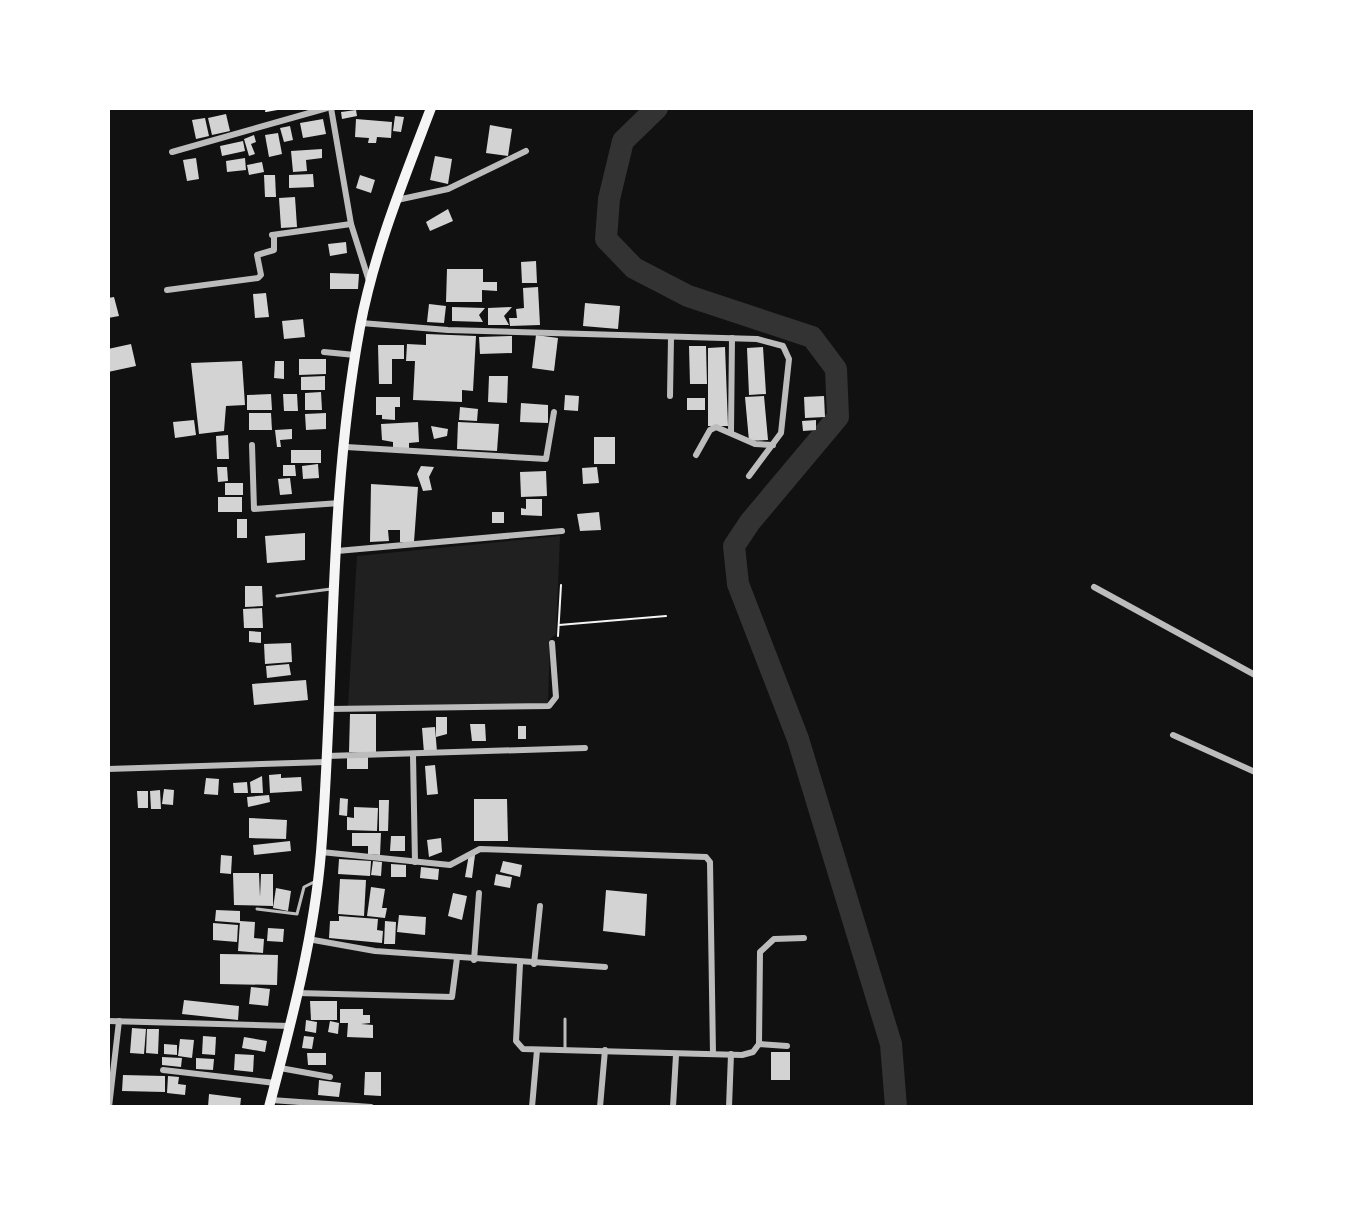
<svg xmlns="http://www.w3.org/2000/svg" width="1363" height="1215" viewBox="0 0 1363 1215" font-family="'DejaVu Sans',sans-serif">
  <rect width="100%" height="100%" fill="#111"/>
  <polygon fill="#202020" points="560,536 556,634 550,639 548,703 348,706 357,556"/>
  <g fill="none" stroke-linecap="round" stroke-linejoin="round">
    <polyline stroke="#333" stroke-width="22" points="657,108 623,141 609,199 606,239 634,268 688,296 812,337 836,369 838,417 750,522 734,546 738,584 798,739 891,1044 896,1107"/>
  </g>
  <g fill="#d3d3d3">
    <polygon points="356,110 357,116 342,119 341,112"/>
    <polygon points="226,114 230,131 212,135 208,118"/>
    <polygon points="395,116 404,117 401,132 393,131"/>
    <polygon points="205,118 209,136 196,139 192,120"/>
    <polygon points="323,119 326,134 303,138 300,123"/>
    <polygon points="356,119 392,122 391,138 377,137 376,143 368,143 369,138 355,137"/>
    <polygon points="490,125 512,129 508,156 486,153"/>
    <polygon points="290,126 293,140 284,142 280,128"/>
    <polygon points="278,133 282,154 269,157 265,135"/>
    <polygon points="254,135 256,142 251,144 255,154 249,156 244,139"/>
    <polygon points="243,141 245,151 222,156 220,146"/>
    <polygon points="322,149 322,158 306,160 307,171 293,172 291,151"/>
    <polygon points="435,156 452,159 448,184 430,180"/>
    <polygon points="196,158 199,179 187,181 183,160"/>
    <polygon points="245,158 246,170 227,172 226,161"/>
    <polygon points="262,162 264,172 249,175 247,165"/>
    <polygon points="313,174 314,187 289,188 289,175"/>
    <polygon points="264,175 275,175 276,197 265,197"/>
    <polygon points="360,175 375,180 371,193 356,188"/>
    <polygon points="295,197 297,227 281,228 279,198"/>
    <polygon points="448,209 453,221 430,231 426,222"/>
    <polygon points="346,242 347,253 330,256 328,244"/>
    <polygon points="536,261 537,283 522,283 521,262"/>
    <polygon points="447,269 483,269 483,282 497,282 497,291 482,290 482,302 446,302"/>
    <polygon points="330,273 359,274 358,289 330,289"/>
    <polygon points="538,287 540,325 510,326 509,318 517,318 516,309 524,308 523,288"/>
    <polygon points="266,293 269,317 255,318 253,294"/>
    <polygon points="114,297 119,316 108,318 108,298"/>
    <polygon points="585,303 620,306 618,329 583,326"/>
    <polygon points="429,304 446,306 444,323 427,322"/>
    <polygon points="452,307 485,308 479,315 483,322 452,321"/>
    <polygon points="512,307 504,316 509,325 488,325 488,308"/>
    <polygon points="303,319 305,337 284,339 282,321"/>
    <polygon points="426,334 476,336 473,391 462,390 462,402 413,400 415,361 406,361 407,344 426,345"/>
    <polygon points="536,335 558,338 554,371 532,368"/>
    <polygon points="512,336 512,353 480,354 479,337"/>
    <polygon points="131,344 136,366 108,372 108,349"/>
    <polygon points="378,345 404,345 404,359 392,359 392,384 379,384"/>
    <polygon points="689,346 706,346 707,384 690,384"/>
    <polygon points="725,347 728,426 708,426 708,348"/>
    <polygon points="763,347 766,394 749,395 747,348"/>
    <polygon points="299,359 326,359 326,374 299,375"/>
    <polygon points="242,361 245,405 226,406 224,431 199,434 191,363"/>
    <polygon points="275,361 284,361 284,379 274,378"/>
    <polygon points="325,376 325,390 301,390 301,377"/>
    <polygon points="489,376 508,376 507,403 488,402"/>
    <polygon points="321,392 322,410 305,410 305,393"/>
    <polygon points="271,394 272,410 247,410 247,395"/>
    <polygon points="283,394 297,394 298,411 284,411"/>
    <polygon points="565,395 579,396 578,411 564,410"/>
    <polygon points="764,396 768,440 749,441 745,397"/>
    <polygon points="824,396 825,417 805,418 804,397"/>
    <polygon points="376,397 400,397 400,407 395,407 395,420 382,419 382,415 376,415"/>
    <rect x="687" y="398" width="18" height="12"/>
    <polygon points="521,403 548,405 548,423 520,422"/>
    <polygon points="460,407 478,409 477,421 459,420"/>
    <polygon points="249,413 271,413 272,430 249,430"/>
    <polygon points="326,413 326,429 306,430 305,414"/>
    <polygon points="194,420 196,435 175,438 173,422"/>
    <polygon points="816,420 816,430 803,431 802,421"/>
    <polygon points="418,422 419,442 409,443 409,448 393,448 393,442 382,440 381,424"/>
    <polygon points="458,422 499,424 497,451 457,449"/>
    <polygon points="431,426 448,429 447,436 434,439"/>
    <polygon points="292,429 292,439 280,440 281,447 277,447 275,430"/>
    <polygon points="228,435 229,459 217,459 216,436"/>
    <rect x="594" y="437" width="21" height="27"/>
    <rect x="291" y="450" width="30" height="13"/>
    <polygon points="318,464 319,478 303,479 302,466"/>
    <polygon points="283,465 295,465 296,476 283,476"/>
    <polygon points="421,466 434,467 429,477 432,490 423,491 417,474"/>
    <polygon points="217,467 227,467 228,481 218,482"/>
    <polygon points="597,467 599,483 583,484 582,468"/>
    <polygon points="546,471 547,496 521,497 520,472"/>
    <polygon points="290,478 292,494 280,495 278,479"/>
    <rect x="225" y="483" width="18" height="12"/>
    <polygon points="371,484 418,487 414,542 400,542 400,530 388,530 389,541 370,542"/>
    <rect x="218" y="497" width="24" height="15"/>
    <polygon points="526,499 542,499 542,516 521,515 521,508 526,509"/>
    <rect x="492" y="512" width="12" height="11"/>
    <polygon points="599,512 601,530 580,531 577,514"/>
    <rect x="237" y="519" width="10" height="19"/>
    <polygon points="305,533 305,560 267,563 265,536"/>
    <polygon points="245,586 262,586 263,606 245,607"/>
    <polygon points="262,608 263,628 244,628 243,609"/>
    <polygon points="249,631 261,632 261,643 249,642"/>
    <polygon points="291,643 292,662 265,664 264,644"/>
    <polygon points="289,664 291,675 267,678 266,666"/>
    <polygon points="306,680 308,700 254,705 252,684"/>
    <polygon points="350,714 376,714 376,753 349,752"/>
    <polygon points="436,717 447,717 447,734 436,737"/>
    <polygon points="470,724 485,724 486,741 472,741"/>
    <rect x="518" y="726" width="8" height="13"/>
    <polygon points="435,727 437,752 424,753 422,728"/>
    <polygon points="368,757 368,769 347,769 347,758"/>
    <polygon points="435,765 438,794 427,795 425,766"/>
    <polygon points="281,774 281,778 301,777 302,791 270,793 269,775"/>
    <polygon points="262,776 263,793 251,793 250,782"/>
    <polygon points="206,778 219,779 218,795 204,794"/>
    <polygon points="247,782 248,793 234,793 233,783"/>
    <polygon points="164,789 174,790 173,805 162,804"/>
    <polygon points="160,790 161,809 151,809 150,791"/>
    <polygon points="137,791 148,791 148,808 138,808"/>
    <polygon points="269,795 270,802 248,807 247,797"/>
    <polygon points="340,798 348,799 347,816 339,815"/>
    <polygon points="474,799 507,799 508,841 474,841"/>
    <polygon points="379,800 389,800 388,831 379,831"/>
    <polygon points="354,807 378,808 377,831 347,830 347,817 354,818"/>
    <polygon points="249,818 287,820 286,839 249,838"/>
    <polygon points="352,833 381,833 380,855 368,854 368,846 352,846"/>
    <polygon points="391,836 405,836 405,851 390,851"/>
    <polygon points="441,838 442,852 429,857 427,840"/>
    <polygon points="290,841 291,851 254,855 253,845"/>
    <polygon points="469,854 475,855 472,878 465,877"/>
    <polygon points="221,855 232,856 231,874 220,873"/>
    <polygon points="339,859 371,861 370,876 338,874"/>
    <polygon points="373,861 382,862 381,876 371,875"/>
    <polygon points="503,861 522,865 520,877 500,872"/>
    <polygon points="391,864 406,865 406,877 391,877"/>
    <polygon points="421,867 439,869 438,880 420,878"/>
    <polygon points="233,873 259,873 260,897 261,874 273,874 273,906 234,905"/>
    <polygon points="496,874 512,877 510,888 494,885"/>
    <polygon points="340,879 366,880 364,916 338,914"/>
    <polygon points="371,887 385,889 382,908 387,908 385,918 367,916"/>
    <polygon points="276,888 291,891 288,911 273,908"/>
    <polygon points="606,890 647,894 645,936 603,931"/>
    <polygon points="453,893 467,896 462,920 448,916"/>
    <polygon points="216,910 240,911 240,923 215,921"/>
    <polygon points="399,915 426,917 425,935 397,932"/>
    <polygon points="339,916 378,919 377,930 383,931 382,943 329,938 330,921 339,921"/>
    <polygon points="240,921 255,922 254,938 264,939 263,953 238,951"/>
    <polygon points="385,921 396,922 395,944 384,944"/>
    <polygon points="213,923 238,925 237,942 213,940"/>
    <polygon points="268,928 284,929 283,942 267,941"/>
    <polygon points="220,954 278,955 277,985 220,984"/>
    <polygon points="251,987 270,989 268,1006 249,1004"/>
    <polygon points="184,1000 239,1006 238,1020 182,1014"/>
    <polygon points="310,1001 337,1001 337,1020 311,1020"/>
    <polygon points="340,1009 363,1009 363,1015 370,1015 370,1023 361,1024 373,1025 373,1038 347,1037 348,1023 340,1023"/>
    <polygon points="306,1020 317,1022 316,1033 305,1031"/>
    <polygon points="330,1021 339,1023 338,1034 328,1032"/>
    <polygon points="132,1028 146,1029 144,1054 130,1053"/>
    <polygon points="147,1029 159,1029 158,1054 146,1053"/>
    <polygon points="203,1036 216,1037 215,1055 202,1054"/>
    <polygon points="304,1036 314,1037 312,1049 302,1048"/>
    <polygon points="244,1037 267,1041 265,1052 242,1048"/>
    <polygon points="180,1039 194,1040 192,1058 178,1056"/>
    <polygon points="164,1044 177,1045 177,1055 164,1054"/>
    <rect x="771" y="1052" width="19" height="28"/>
    <polygon points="307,1053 326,1053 326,1065 308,1065"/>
    <polygon points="235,1054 254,1055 253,1072 234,1070"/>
    <polygon points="162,1057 182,1058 181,1067 162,1065"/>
    <polygon points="196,1058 214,1059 213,1070 196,1069"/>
    <polygon points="365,1072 381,1072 381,1096 364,1095"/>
    <polygon points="123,1075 165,1076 165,1092 122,1091"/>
    <polygon points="168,1076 179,1077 178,1084 186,1085 185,1095 167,1093"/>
    <polygon points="319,1080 341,1083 339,1097 318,1095"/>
    <polygon points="209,1094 241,1098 240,1107 208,1107"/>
  </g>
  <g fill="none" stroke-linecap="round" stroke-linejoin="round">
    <g stroke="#f5f5f5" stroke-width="2">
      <polyline points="266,111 283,108"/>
      <polyline points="559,625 666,616"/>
      <polyline points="558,636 561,585"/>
    </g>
    <g stroke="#bcbcbc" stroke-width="3">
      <polyline points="277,596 331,589"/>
      <polyline points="257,909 297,914 304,887 314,882"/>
      <polyline points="565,1050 565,1019"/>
    </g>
    <g stroke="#bcbcbc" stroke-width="6">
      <polyline points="331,108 351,224 369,281"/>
      <polyline points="172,152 327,108"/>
      <polyline points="397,200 448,189 526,151"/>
      <polyline points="272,235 351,224"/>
      <polyline points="167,290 258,278 261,275 257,255 274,250 274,235"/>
      <polyline points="361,323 448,330 757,339 783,346 789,359 781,433 749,476"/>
      <polyline points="324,352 355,355"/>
      <polyline points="670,396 671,338"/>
      <polyline points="731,432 732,338"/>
      <polyline points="252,445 254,509 340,503"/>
      <polyline points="346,447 546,459 554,412"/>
      <polyline points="696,455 710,430 716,427 755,444 773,445"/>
      <polyline points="337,551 562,531"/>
      <polyline points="1094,587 1255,675"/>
      <polyline points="329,709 549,706 556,697 552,643"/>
      <polyline points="1173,735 1255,772"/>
      <polyline points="413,755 415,862"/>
      <polyline points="327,756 585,748"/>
      <polyline points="108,769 326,762"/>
      <polyline points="321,852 450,865 480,849 706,857 710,862 713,1054"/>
      <polyline points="308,939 375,951 605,967"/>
      <polyline points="474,960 479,893"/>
      <polyline points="520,964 516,1041 523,1049 742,1055 753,1052 759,1044 787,1046"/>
      <polyline points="534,964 540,906"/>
      <polyline points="297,993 452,997 457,958"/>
      <polyline points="108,1021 290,1026"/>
      <polyline points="759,1044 760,952 774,939 804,938"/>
      <polyline points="280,1068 330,1077"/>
      <polyline points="163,1070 275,1083"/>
      <polyline points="271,1100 371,1107"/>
      <polyline points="109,1107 119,1021"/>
      <polyline points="532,1107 537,1050"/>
      <polyline points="600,1107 605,1050"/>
      <polyline points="673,1107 676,1055"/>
      <polyline points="729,1107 731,1054"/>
    </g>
    <path stroke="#f5f5f5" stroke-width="10" d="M269 1107C291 1023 314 938 321 852 335 678 328 499 360 327 374 252 404 179 431 108"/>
  </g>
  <rect width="1363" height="1215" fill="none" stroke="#ffffff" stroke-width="220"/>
</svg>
